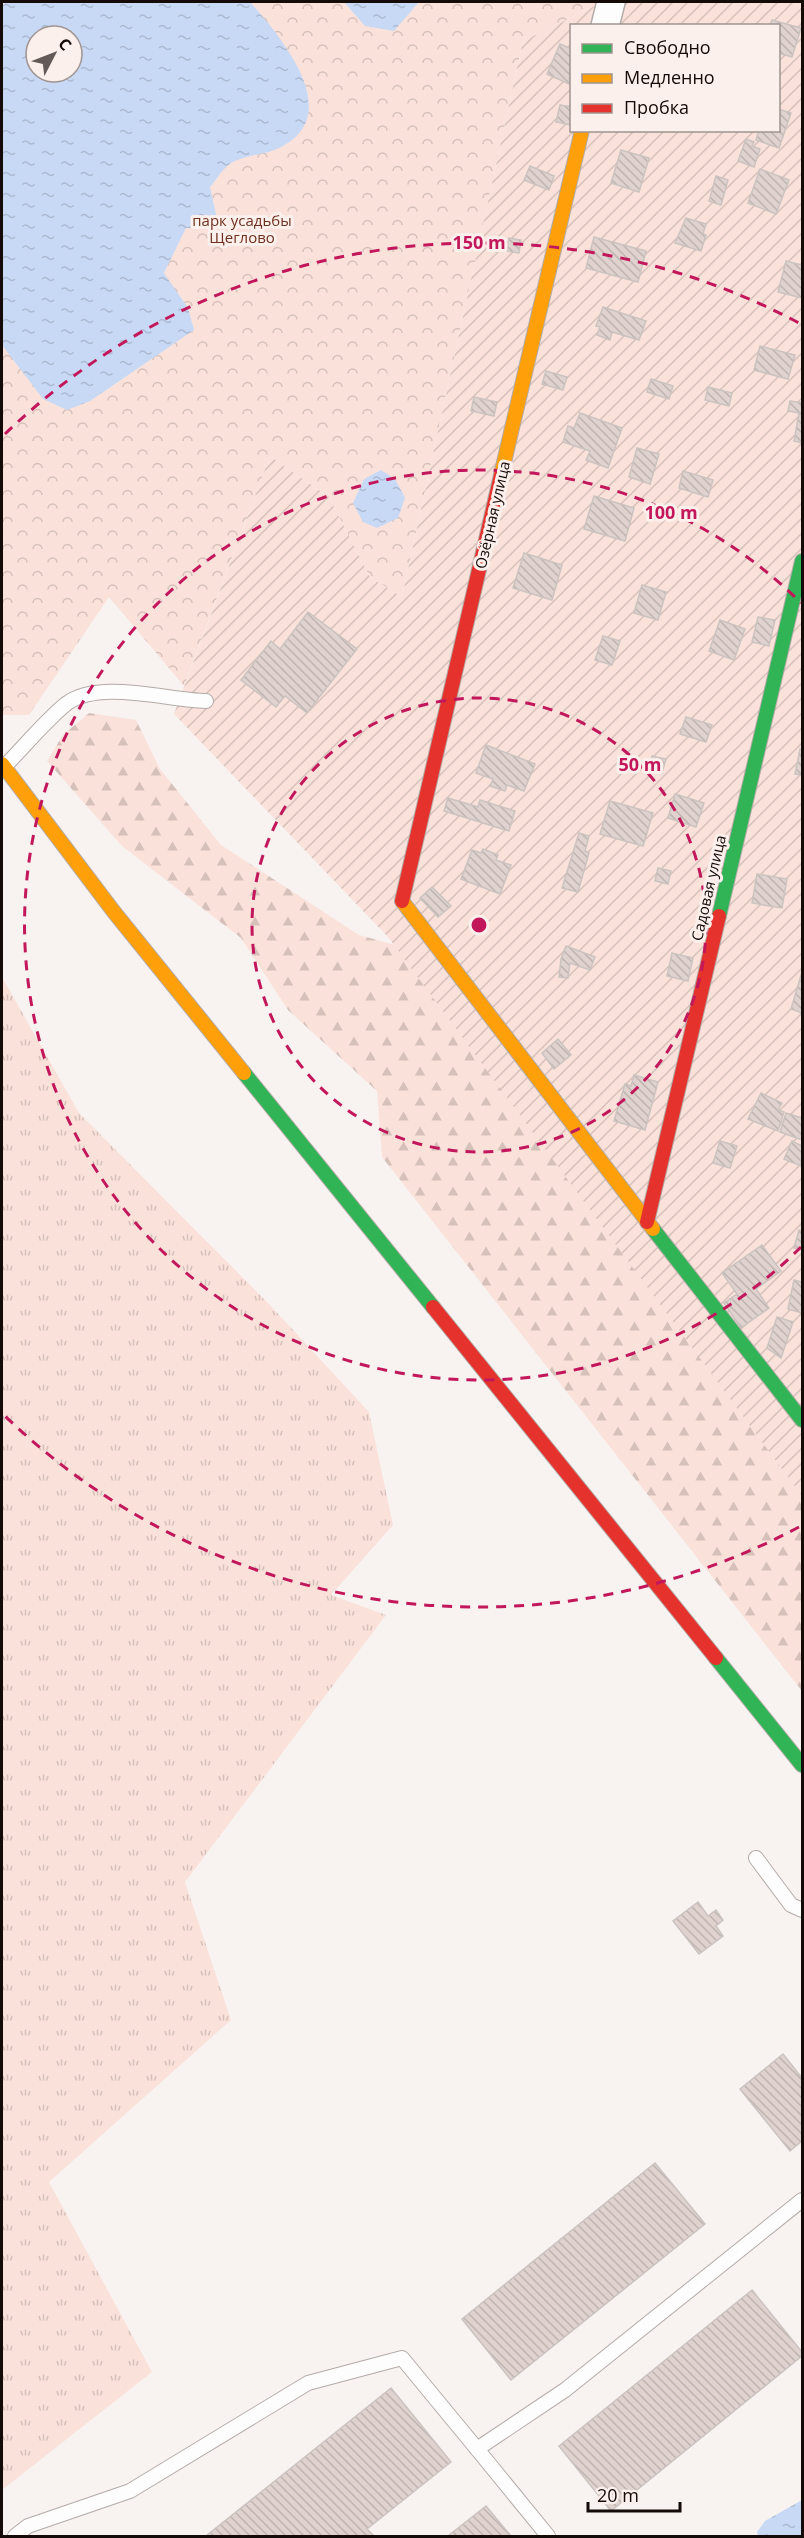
<svg xmlns="http://www.w3.org/2000/svg" width="804" height="2538" viewBox="0 0 804 2538" font-family="'Open Sans',sans-serif">
  <defs>
    <pattern id="grass-tufts" width="24" height="20" patternUnits="userSpaceOnUse" patternTransform="scale(1.5)"><rect width="24" height="20" fill="#fae2db"/><path d="M3 7l-1-3M5 7V3M7 7l1-3M15 17l-1-3M17 17v-4M19 17l1-3" fill="none" stroke="#d5c1ba"/></pattern>
    <pattern id="forest-firs" width="22" height="20" patternUnits="userSpaceOnUse" patternTransform="scale(1.5)"><rect width="22" height="20" fill="#fae2db"/><path d="M5 1l3.5 6h-7zM16 11l3.5 6h-7z" fill="#d5c1ba"/></pattern>
    <pattern id="park-crowns" width="20" height="18" patternUnits="userSpaceOnUse" patternTransform="scale(1.5)"><rect width="20" height="18" fill="#fae2db"/><path d="M2 6a3 3 0 1 1 6 0M12 15a3 3 0 1 1 6 0" fill="none" stroke="#d5c1ba"/></pattern>
    <pattern id="garden-furrows" width="10" height="10" patternUnits="userSpaceOnUse" patternTransform="scale(1.5)"><rect width="10" height="10" fill="#fae2db"/><path d="M-1 1l2-2M0 10L10 0M9 11l2-2" fill="none" stroke="#d5c1ba"/></pattern>
    <pattern id="water-ripples" width="26" height="14" patternUnits="userSpaceOnUse" patternTransform="scale(1.5)"><rect width="26" height="14" fill="#c8d9f5"/><path d="M2 4q2-2 4 0t4 0M15 11q2-2 4 0t4 0" fill="none" stroke="#abb9d1"/></pattern>
    <pattern id="building-back-hatch" width="6" height="6" patternUnits="userSpaceOnUse" patternTransform="scale(1.5)"><rect width="6" height="6" fill="#e0d3cf"/><path d="M-1 5l2 2M0 0l6 6M5-1l2 2" fill="none" stroke="#bfb4b0"/></pattern>
  </defs>
  <rect width="100%" height="100%" fill="#f8f2f0"/>
  <polygon fill="url(#grass-tufts)" points="2,977 79,1113 268,1303 369,1412 393,1525 331,1595 386,1615 185,1882 231,2020 49,2182 152,2372 2,2490"/>
  <polygon fill="url(#forest-firs)" points="89,713 136,720 160,769 221,845 359,935 413,950 802,1453 802,1691 382,1157 377,1091 288,1010 241,938 122,846 47,761 63,735"/>
  <path fill="url(#park-crowns)" fill-rule="evenodd" d="M2 2H603L523 41 402 597 370 577 329 497 270 456 184 686 109 597 29 715H2ZM36 36H72V72H36Z"/>
  <path fill="url(#garden-furrows)" fill-rule="evenodd" d="M603 2H802V1496L388 937 174 714 270 456 329 497 370 577 402 597 523 41ZM572 26H778V130H572Z"/>
  <g fill="url(#water-ripples)" fill-rule="evenodd">
    <path d="M6 2H250C280 36 345 112 283 146 268 155 247 154 231 163 223 168 216 180 210 187L219 228H186L164 273 188 308 194 330 90 401 67 410 43 399 2 345V6ZM36 36H72V72H36Z"/>
    <polygon points="344,2 419,2 394,31 365,26"/>
    <polygon points="381,470 395,479 405,498 398,518 377,528 363,522 353,503 364,479"/>
    <polygon points="802,2500 802,2536 758,2536 757,2532 765,2521"/>
  </g>
  <g fill="url(#building-back-hatch)" stroke="#cbc3c0" stroke-width="1.5">
    <polygon points="772,20 801,28 792,57 778,53 778,26 770,26"/>
    <polygon points="560,44 572,49 569,84 547,74"/>
    <polygon points="560,105 572,107 571,125 556,122"/>
    <polygon points="778,109 791,113 779,148 756,140 759,130 778,130"/>
    <polygon points="746,139 754,142 752,146 760,149 754,167 738,161"/>
    <polygon points="621,150 649,158 639,192 611,183"/>
    <polygon points="530,166 554,176 549,190 524,180"/>
    <polygon points="760,169 789,180 776,214 748,203"/>
    <polygon points="716,176 728,180 721,205 709,201"/>
    <polygon points="686,218 706,224 703,234 706,235 701,251 675,243"/>
    <polygon points="594,237 646,251 638,282 586,268"/>
    <polygon points="509,238 521,240 519,253 507,251"/>
    <polygon points="786,261 802,265 802,298 778,292"/>
    <polygon points="603,307 646,321 639,340 612,332 610,340 597,335 600,327 596,326"/>
    <polygon points="760,346 795,355 788,379 754,370"/>
    <polygon points="546,371 567,377 563,390 542,384"/>
    <polygon points="651,379 673,386 669,399 647,392"/>
    <polygon points="708,387 732,393 729,406 705,400"/>
    <polygon points="474,397 497,402 494,416 471,411"/>
    <polygon points="790,401 802,403 802,443 794,441 799,413 788,411"/>
    <polygon points="580,413 622,428 608,468 586,460 590,451 563,442 568,426 574,428"/>
    <polygon points="637,448 659,454 650,484 629,477"/>
    <polygon points="683,471 713,480 708,497 679,488"/>
    <polygon points="594,496 634,508 625,541 584,529"/>
    <polygon points="524,553 562,565 552,600 513,588"/>
    <polygon points="642,585 666,592 658,620 634,613"/>
    <polygon points="308,612 357,649 307,713 285,696 276,707 241,680 271,641 280,649"/>
    <polygon points="758,617 775,620 769,646 752,642"/>
    <polygon points="720,620 745,629 734,660 709,651"/>
    <polygon points="603,636 620,641 612,665 595,660"/>
    <polygon points="686,717 712,725 706,742 680,734"/>
    <polygon points="486,745 535,764 524,791 507,785 505,791 490,786 493,779 476,773"/>
    <polygon points="800,749 802,750 802,775 795,774"/>
    <polygon points="652,756 666,759 662,773 649,769"/>
    <polygon points="675,794 704,803 696,827 668,818"/>
    <polygon points="448,798 478,807 480,800 515,811 509,831 444,811"/>
    <polygon points="610,801 653,813 643,846 600,834"/>
    <polygon points="579,833 589,836 585,851 589,853 578,892 562,888"/>
    <polygon points="483,849 498,855 496,860 511,865 500,894 461,879 472,850 481,853"/>
    <polygon points="658,868 671,871 668,884 655,881"/>
    <polygon points="757,874 787,879 782,908 752,903"/>
    <polygon points="432,887 451,906 438,917 420,898"/>
    <polygon points="566,946 595,957 590,970 570,963 568,978 559,977 561,959"/>
    <polygon points="672,953 693,958 688,981 667,976"/>
    <polygon points="802,972 802,1013 791,1009"/>
    <polygon points="558,1039 571,1055 554,1069 542,1053"/>
    <polygon points="634,1075 658,1082 645,1130 614,1121 625,1084 631,1086"/>
    <polygon points="761,1093 782,1103 778,1110 784,1112 778,1131 748,1119"/>
    <polygon points="786,1113 802,1118 802,1140 780,1132"/>
    <polygon points="720,1141 737,1146 730,1168 713,1163"/>
    <polygon points="792,1141 802,1146 801,1166 784,1159"/>
    <polygon points="799,1230 802,1231 802,1250 794,1248"/>
    <polygon points="762,1245 781,1271 756,1289 769,1308 741,1328 724,1303 737,1294 722,1273"/>
    <polygon points="794,1280 802,1282 802,1313 788,1309"/>
    <polygon points="777,1317 793,1322 781,1358 767,1348"/>
    <polygon points="698,1902 708,1916 716,1910 723,1920 716,1926 723,1936 699,1954 673,1921"/>
    <polygon points="783,2054 802,2078 802,2141 790,2151 740,2089"/>
    <polygon points="655,2163 705,2224 511,2380 462,2319"/>
    <polygon points="752,2290 802,2352 802,2356 611,2511 559,2446"/>
    <polygon points="391,2388 451,2462 367,2529 374,2536 206,2536"/>
    <polygon points="486,2506 511,2536 448,2536"/>
  </g>
  <g fill="none" stroke-linecap="round" stroke-linejoin="round">
    <g stroke="#b3aba8" stroke-width="16">
      <g id="lane">
        <path d="M4 767C24 747 44 722 66 704 99 679 166 700 206 701"/>
        <polyline points="756,1858 791,1905 802,1910"/>
        <polyline points="477,2449 548,2536"/>
        <polyline points="15,2536 28,2526 130,2491 308,2383 402,2358 477,2449 565,2390 802,2200"/>
      </g>
    </g>
    <g stroke="#b3aba8" stroke-width="30">
      <polyline id="street" points="605,26 611,2"/>
    </g>
    <g stroke="#b3aba8" stroke-width="16">
      <g id="fast">
        <polyline points="719,916 802,561"/>
        <polyline points="244,1073 433,1307"/>
        <polyline points="653,1229 802,1420"/>
        <polyline points="716,1658 802,1765"/>
      </g>
    </g>
    <g stroke="#b3aba8" stroke-width="16">
      <g id="slow">
        <polyline points="501,475 582,130"/>
        <polyline points="2,764 114,912 244,1073"/>
        <polyline points="402,901 653,1229"/>
      </g>
    </g>
    <g stroke="#b3aba8" stroke-width="16">
      <g id="jam">
        <polyline points="402,901 501,475"/>
        <polyline points="647,1222 719,916"/>
        <polyline points="433,1307 716,1658"/>
      </g>
    </g>
    <use href="#lane" stroke="#fefdfd" stroke-width="14"/>
    <use href="#street" stroke="#fefdfd" stroke-width="27"/>
    <use href="#fast" stroke="#30b455" stroke-width="14"/>
    <use href="#slow" stroke="#ff9f0a" stroke-width="14"/>
    <use href="#jam" stroke="#e5322d" stroke-width="14"/>
  </g>
  <g fill="none" stroke="#c2185b" stroke-width="3" stroke-dasharray="10 8">
    <circle cx="479" cy="925" r="227"/>
    <path d="M801 1247A455 455 0 1 1 801 603"/>
    <path d="M799 1527A682 682 0 0 1 5 1416M5 434A682 682 0 0 1 799 323"/>
  </g>
  <g text-anchor="middle" stroke-width="6" stroke-linejoin="round" paint-order="stroke">
    <g font-size="15" fill="#6f301d" stroke="#fcf0ec">
      <text x="242" y="226">парк усадьбы<tspan x="242" dy="17">Щеглово</tspan></text>
    </g>
    <g font-size="15" fill="#140a07" stroke="#fcf0ec">
      <text transform="translate(493 515) rotate(-77)" y="5">Озёрная улица</text>
      <text transform="translate(709 888) rotate(-77)" y="5">Садовая улица</text>
    </g>
  </g>
  <circle cx="479" cy="925" r="9" fill="#c2185b" stroke="#fcf0ec" stroke-width="3"/>
  <g font-size="18" text-anchor="middle" font-weight="bold" fill="#c2185b" stroke="#fcf0ec" stroke-width="6" stroke-linejoin="round" paint-order="stroke">
    <text x="479" y="249">150 m</text>
    <text x="671" y="519">100 m</text>
    <text x="640" y="771">50 m</text>
  </g>
  <rect width="804" height="2538" fill="none" stroke="#140a07" stroke-width="6"/>
  <rect x="570" y="24" width="210" height="108" fill="#fcf0ec" stroke="#9f9490" stroke-width="1.5"/>
  <rect x="582" y="44" width="30" height="9" fill="#30b455" stroke="#9f9490" stroke-width="1.5"/>
  <text x="624" y="54" font-size="18" fill="#140a07">Свободно</text>
  <rect x="582" y="74" width="30" height="9" fill="#ff9f0a" stroke="#9f9490" stroke-width="1.5"/>
  <text x="624" y="84" font-size="18" fill="#140a07">Медленно</text>
  <rect x="582" y="104" width="30" height="9" fill="#e5322d" stroke="#9f9490" stroke-width="1.5"/>
  <text x="624" y="114" font-size="18" fill="#140a07">Пробка</text>
  <g transform="translate(54 54) rotate(48)"><circle r="28" fill="#fcf0ec" stroke="#9f9490" stroke-width="1.5"/>
  <path d="M0-4.5L10 22L0 15L-10 22Z" fill="#645b59"/>
  <text y="-9" font-size="16" font-weight="bold" text-anchor="middle" fill="#140a07">С</text>
  </g>
  <path d="M588 2502v9h92v-9" fill="none" stroke="#140a07" stroke-width="3"/>
  <text x="597" y="2502" font-size="18" fill="#140a07" stroke="#fcf0ec" stroke-width="4.5" paint-order="stroke">20 m</text>
</svg>
